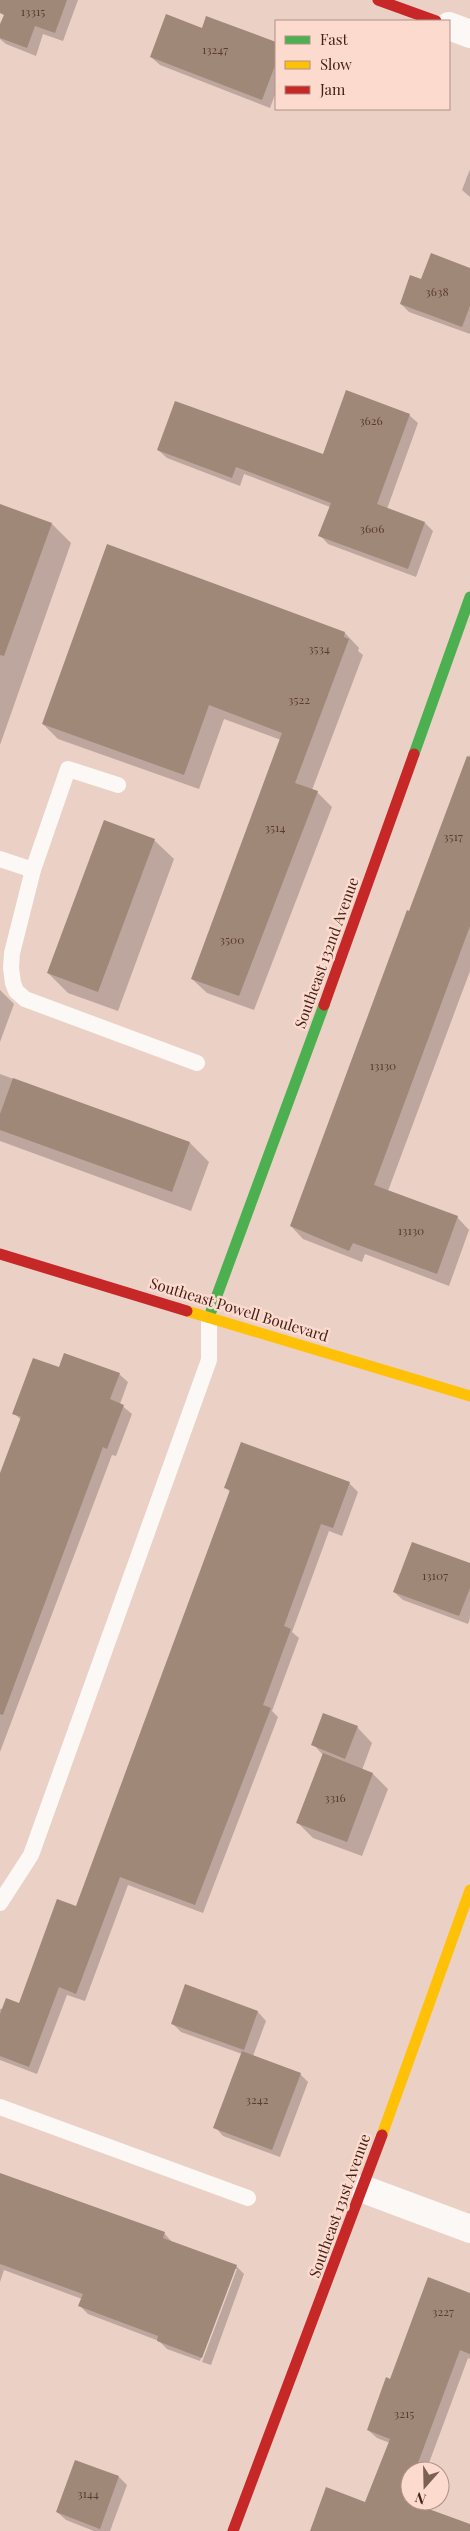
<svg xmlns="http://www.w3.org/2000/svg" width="470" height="2531" viewBox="0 0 470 2531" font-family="'Playfair Display',serif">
  <rect width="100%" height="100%" fill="#ebd0c6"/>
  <g fill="#0003">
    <polygon points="10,0 78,0 63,41 43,34 36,56 6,44 0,39 0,28"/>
    <polygon points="207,17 276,44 276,92 270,108 160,65 151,57 202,30"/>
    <polygon points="470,169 470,197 462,190"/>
    <polygon points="470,269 470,334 409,312 401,304 422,281"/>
    <polygon points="409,415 418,423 387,509 425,523 433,531 416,577 328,544 320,535 330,507 244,474 240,486 167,458 158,450 323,456"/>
    <polygon points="0,505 52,524 71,543 0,745"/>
    <polygon points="345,633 359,648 358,651 363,655 312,790 317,792 332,807 254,1010 207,993 192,979 281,740 224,719 199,789 58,739 43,724"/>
    <polygon points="470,755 470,971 388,1191 457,1217 469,1230 449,1286 365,1254 362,1262 303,1239 291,1226"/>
    <polygon points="154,840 174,859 118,1011 68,993 48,973"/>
    <polygon points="0,990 14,1004 0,1042"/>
    <polygon points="0,1074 190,1143 209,1162 191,1211 0,1141"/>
    <polygon points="60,1369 119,1374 128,1382 120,1404 132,1414 116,1456 112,1455 0,1752 0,1476 21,1420 14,1413"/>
    <polygon points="349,1483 358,1492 342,1536 329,1531 292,1632 299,1638 272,1711 278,1717 203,1913 128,1885 85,2001 67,1995 37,2074 0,2060 0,2009 20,2004 76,1908 230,1492 225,1487"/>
    <polygon points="470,1565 470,1618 468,1624 403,1600 394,1592"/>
    <polygon points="357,1727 372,1743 362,1770 373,1774 388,1789 362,1856 313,1838 297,1822 323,1755 313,1744"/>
    <polygon points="186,1986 258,2012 266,2021 253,2056 300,2074 308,2082 280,2157 223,2136 215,2127 242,2054 181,2032 172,2023"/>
    <polygon points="0,2175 44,2191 45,2189 164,2233 172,2242 236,2266 244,2274 211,2365 202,2362 237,2269 234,2269 200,2361 167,2349 159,2341 88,2314 80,2306 82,2299 4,2270 0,2282"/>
    <polygon points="470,2294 470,2359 468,2358 426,2471 410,2471 410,2501 415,2501 413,2505 436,2531 312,2531 366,2503 390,2443 377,2438 368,2430 391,2380"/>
    <polygon points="119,2477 127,2485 110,2531 94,2531 66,2520 57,2512"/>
  </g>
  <g fill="#a08879">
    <polygon points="0,0 67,0 55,33 35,26 27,48 0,38 0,24 4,15 0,13"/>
    <polygon points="166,14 202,28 206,16 276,42 276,63 262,100 150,57"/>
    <polygon points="431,253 470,268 470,306 462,327 400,304 410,275 421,279"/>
    <polygon points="346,390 410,414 377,504 425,522 408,569 318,536 331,503 236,467 232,478 157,450 175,401 323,454"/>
    <polygon points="0,504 52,523 4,656 0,655"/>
    <polygon points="107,544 345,632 344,637 349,639 295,783 318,791 239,996 191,979 282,733 209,705 184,775 42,724"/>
    <polygon points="467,756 470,757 470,926 374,1185 458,1216 437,1274 353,1243 349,1251 290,1226 407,910 409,911"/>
    <polygon points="104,820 155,839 98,992 47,973"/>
    <polygon points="13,1078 190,1142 172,1192 0,1130 0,1114"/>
    <polygon points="64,1353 120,1373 110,1399 124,1405 107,1449 103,1447 3,1715 0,1714 0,1473 21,1417 12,1414 33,1358 59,1367"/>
    <polygon points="241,1442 350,1482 333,1528 321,1524 284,1626 291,1629 263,1705 271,1708 195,1905 120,1877 76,1994 59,1987 29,2067 0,2056 0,2014 6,1998 19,2003 57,1899 76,1906 230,1490 224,1488"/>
    <polygon points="412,1542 470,1563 470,1588 459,1616 393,1592"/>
    <polygon points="323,1713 358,1726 345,1759 311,1745"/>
    <polygon points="323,1753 373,1773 347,1842 296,1823"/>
    <polygon points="185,1984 258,2011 244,2050 171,2024"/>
    <polygon points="242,2051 301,2073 272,2150 213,2128"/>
    <polygon points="0,2173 165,2232 163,2238 237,2265 202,2358 157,2341 158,2336 78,2306 83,2294 0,2264"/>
    <polygon points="428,2277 470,2293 470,2354 460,2350 415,2471 410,2471 410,2484 404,2500 470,2524 470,2531 310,2531 326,2487 365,2502 390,2439 367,2430 386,2377 390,2379"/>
    <polygon points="75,2460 119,2476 100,2529 56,2512"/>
  </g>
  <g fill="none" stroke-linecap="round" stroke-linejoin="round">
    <g stroke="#fcf8f6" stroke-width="16">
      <polyline points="118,785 68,769 33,870 12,953 11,968 13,983 16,991 25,999 197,1063"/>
      <polyline points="0,859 33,870"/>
      <polyline points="0,1903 31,1855 209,1360 209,1317"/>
      <polyline points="0,2107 248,2198"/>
    </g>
    <g stroke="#fcf8f6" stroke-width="28">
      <polyline points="449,26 470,34"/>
      <polyline points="363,2189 470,2229"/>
    </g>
    <g stroke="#4caf50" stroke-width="11">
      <polyline points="414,754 470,597"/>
      <polyline points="209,1317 324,1005"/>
    </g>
    <g stroke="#ffc107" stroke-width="11">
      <polyline points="187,1311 470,1396"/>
      <polyline points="382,2135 470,1890"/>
    </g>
    <g stroke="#c62828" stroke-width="11">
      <polyline points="378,0 436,21"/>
      <polyline points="324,1005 414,754"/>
      <polyline points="0,1254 187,1311"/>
      <polyline points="233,2531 382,2135"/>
    </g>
  </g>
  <g text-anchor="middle" stroke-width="5" stroke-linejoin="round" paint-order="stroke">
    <g font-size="12" fill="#5a3c30">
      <text x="33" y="16">13315</text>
      <text x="215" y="54">13247</text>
      <text x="437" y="296">3638</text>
      <text x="371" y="425">3626</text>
      <text x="372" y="533">3606</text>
      <text x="319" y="653">3534</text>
      <text x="299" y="704">3522</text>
      <text x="275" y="832">3514</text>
      <text x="453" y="841">3517</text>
      <text x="232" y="944">3500</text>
      <text x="383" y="1070">13130</text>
      <text x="411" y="1235">13130</text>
      <text x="435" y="1580">13107</text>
      <text x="335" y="1802">3316</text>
      <text x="257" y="2104">3242</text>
      <text x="443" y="2316">3227</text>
      <text x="404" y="2418">3215</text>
      <text x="88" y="2498">3144</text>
    </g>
    <g font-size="15" fill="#422317" stroke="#fcdace">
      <text transform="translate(327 953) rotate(-70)" y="5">Southeast 132nd Avenue</text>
      <text transform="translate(239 1310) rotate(17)" y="5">Southeast Powell Boulevard</text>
      <text transform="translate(340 2206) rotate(-70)" y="5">Southeast 131st Avenue</text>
    </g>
  </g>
  <rect x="275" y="20" width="175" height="90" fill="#fcdace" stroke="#b29185"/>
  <rect x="285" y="36" width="25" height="8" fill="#4caf50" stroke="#b29185"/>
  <text x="320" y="45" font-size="15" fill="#422317">Fast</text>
  <rect x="285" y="61" width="25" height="8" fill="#ffc107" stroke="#b29185"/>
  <text x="320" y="70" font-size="15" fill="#422317">Slow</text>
  <rect x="285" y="86" width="25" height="8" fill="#c62828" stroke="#b29185"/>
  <text x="320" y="95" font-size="15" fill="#422317">Jam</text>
  <g transform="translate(425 2486) rotate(200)"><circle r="24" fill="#fcdace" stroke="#b29185"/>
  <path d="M0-4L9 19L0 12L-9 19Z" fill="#7d6054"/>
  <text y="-8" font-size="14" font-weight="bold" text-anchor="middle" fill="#422317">N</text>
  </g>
</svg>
